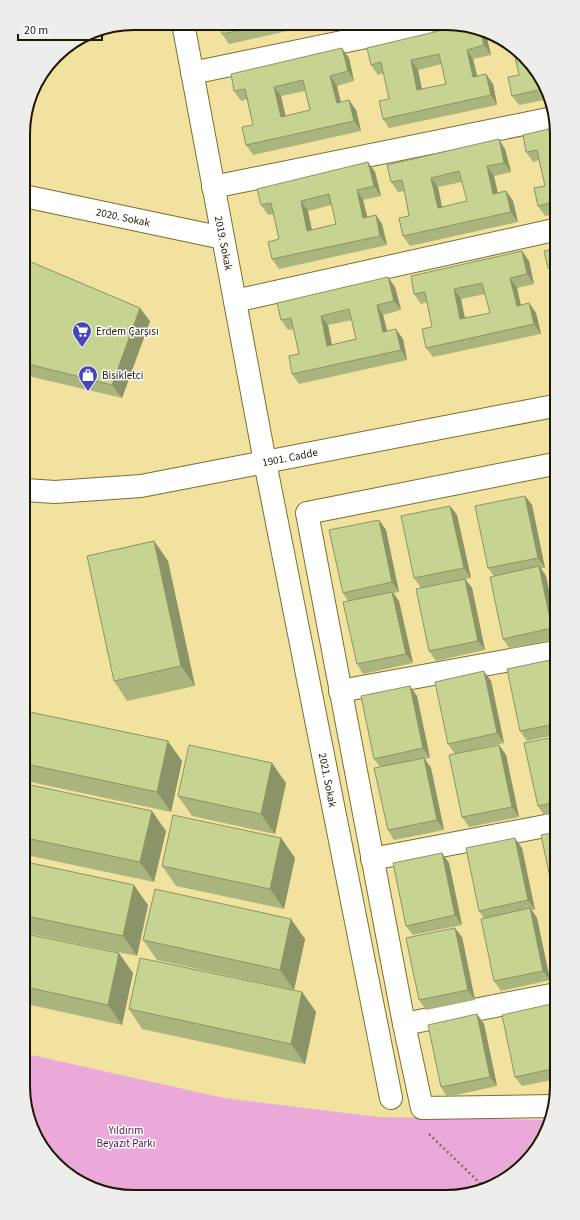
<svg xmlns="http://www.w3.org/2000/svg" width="580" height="1220" viewBox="0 0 580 1220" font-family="'Source Sans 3',sans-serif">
  <rect width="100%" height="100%" fill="#f1e29f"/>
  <polygon fill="#eaa9d8" points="27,1054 224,1098 378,1117 551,1120 549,1128 530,1159 475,1193 113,1195 61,1169 27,1115"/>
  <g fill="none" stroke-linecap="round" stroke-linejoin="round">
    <g stroke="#7d6f2e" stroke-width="24">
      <g id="minor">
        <polyline points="183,23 265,462 391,1098"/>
        <polyline points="192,73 424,25"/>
        <polyline points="213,187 553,118"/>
        <polyline points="24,196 223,238"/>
        <polyline points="235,301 554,230"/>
        <polyline points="25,490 55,492 141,486 554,406"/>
        <polyline points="340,691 555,652"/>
        <polyline points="372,859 556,824"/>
        <polyline points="404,1024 556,994"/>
        <polyline points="554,1106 422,1108 404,1024 307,513 554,464"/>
      </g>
    </g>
    <polyline stroke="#7e7449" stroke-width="2.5" stroke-dasharray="2 3" stroke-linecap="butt" points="429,1134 484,1187"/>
    <use href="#minor" stroke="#fff" stroke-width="22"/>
  </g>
  <g fill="#aab57d" fill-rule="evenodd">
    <polygon points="220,24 319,24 229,44 222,34"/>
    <path d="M486 34 491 55 473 59 477 76 493 84 497 105 389 128 383 119 389 99 384 73 378 75 371 65ZM442 64 446 84 422 89 418 70Z"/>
    <polygon points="500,41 519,51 549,99 519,105 512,96 519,75 513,50 507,51"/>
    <path d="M349 58 354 81 337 86 341 102 356 110 361 131 253 155 246 145 253 125 247 99 241 101 234 91ZM305 91 310 110 285 116 281 96Z"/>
    <polygon points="553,128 554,214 545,216 538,206 545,186 539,160 533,162 526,152"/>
    <path d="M505 149 511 172 494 176 498 193 506 191 513 201 518 222 410 246 403 236 409 216 404 191 398 192 391 182ZM462 182 467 201 442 207 438 187Z"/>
    <path d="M368 162 375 172 381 196 363 200 367 217 382 224 387 245 279 269 272 259 279 239 274 214 268 215 261 205ZM332 205 336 224 312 230 308 211Z"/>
    <polygon points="554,249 554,276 548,268"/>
    <path d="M522 251 529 261 534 284 517 288 521 305 529 303 536 313 541 334 433 357 426 348 432 327 427 302 421 304 414 294ZM485 294 490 313 465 318 461 299Z"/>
    <polygon points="24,259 150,321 122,398 24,375"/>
    <path d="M395 287 401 310 383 315 387 331 403 339 407 360 299 384 292 374 299 354 294 329 288 330 281 320ZM352 320 356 339 332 345 328 325Z"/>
    <polygon points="525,496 532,505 545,568 541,568 546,576 555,619 555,639 510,649 503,639 494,576 488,568"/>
    <polygon points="450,506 457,515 471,578 465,579 472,588 485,650 436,661 429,651 453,581 421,588 414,578"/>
    <polygon points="379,520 386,530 399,592 394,593 399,601 413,663 363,674 357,664 348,601 343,593"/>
    <polygon points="154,541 168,561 195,686 127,701 114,681"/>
    <polygon points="555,659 555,735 527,741 520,731"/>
    <polygon points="491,681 504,743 455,754 448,744"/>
    <polygon points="410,686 417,696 430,758 425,759 431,768 444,830 394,840 388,830 380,767 374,759"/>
    <polygon points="25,711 182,761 171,812 26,781"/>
    <polygon points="555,737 556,813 544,815 538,806"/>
    <polygon points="499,745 506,755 519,817 469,827 462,817"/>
    <polygon points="286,783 275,834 192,816 178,796"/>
    <polygon points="26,784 166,831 154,882 26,855"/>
    <polygon points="281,838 295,858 284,909 176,886 162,866"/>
    <polygon points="522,848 535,910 532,910 537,918 550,980 501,991 494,981 484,918 479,911"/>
    <polygon points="442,853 449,863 462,925 413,935 406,926"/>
    <polygon points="26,862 148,905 137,956 26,933"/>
    <polygon points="26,934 133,973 122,1025 26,1004"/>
    <polygon points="462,937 475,1000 426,1010 419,1000"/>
    <polygon points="305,939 294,990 157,960 143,940"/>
    <polygon points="302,992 316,1012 305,1064 142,1029 129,1009"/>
    <polygon points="551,1004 556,1012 557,1079 522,1086 515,1077"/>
    <polygon points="477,1014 484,1024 497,1086 447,1097 441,1087"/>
  </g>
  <g fill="#8b9466">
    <polygon points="481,32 486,34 491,55 484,45"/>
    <polygon points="342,48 349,58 354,81 348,71"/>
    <polygon points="467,50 473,59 480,87 473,77"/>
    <polygon points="411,60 418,70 424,100 417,90"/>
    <polygon points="486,74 493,84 497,105 491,95"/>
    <polygon points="330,76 337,86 343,113 337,103"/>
    <polygon points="274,87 281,96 288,126 281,117"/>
    <polygon points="349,100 356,110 361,131 354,121"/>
    <polygon points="499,139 505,149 511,172 504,163"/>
    <polygon points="368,162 375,172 381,196 374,186"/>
    <polygon points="487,166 494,176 500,204 493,194"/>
    <polygon points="431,178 438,187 444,218 438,208"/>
    <polygon points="357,190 363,200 370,227 363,218"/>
    <polygon points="506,191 513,201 518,222 511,212"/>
    <polygon points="301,201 308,211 314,241 307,231"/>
    <polygon points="376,215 382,224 387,245 380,236"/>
    <polygon points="522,251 529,261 534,284 527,274"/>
    <polygon points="388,277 395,287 401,310 394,301"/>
    <polygon points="510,278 517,288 523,316 517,306"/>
    <polygon points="454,289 461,299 467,329 460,319"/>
    <polygon points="529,303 536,313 541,334 534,324"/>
    <polygon points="377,305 383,315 390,342 383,332"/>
    <polygon points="140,308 150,321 122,398 112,385"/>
    <polygon points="321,316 328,325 334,356 327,346"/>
    <polygon points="396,329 403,339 407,360 401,350"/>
    <polygon points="525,496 532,505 545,568 538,558"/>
    <polygon points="450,506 457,515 471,578 464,568"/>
    <polygon points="379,520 386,530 399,592 392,582"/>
    <polygon points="154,541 168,561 195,686 181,666"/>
    <polygon points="539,566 546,576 555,619 555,632 552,628"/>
    <polygon points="465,579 472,588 485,650 478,641"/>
    <polygon points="392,592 399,601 413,663 406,654"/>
    <polygon points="484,671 491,681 504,743 497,733"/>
    <polygon points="410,686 417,696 430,758 423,748"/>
    <polygon points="168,741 182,761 171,812 157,792"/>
    <polygon points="499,745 506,755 519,817 512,807"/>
    <polygon points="424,758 431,768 444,830 437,820"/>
    <polygon points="272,763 286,783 275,834 261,814"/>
    <polygon points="152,811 166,831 154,882 140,862"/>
    <polygon points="281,838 295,858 284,909 270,889"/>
    <polygon points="515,838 522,848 535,910 528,900"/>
    <polygon points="442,853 449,863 462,925 455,915"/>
    <polygon points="134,885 148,905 137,956 123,936"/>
    <polygon points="530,908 537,918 550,980 543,971"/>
    <polygon points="291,919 305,939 294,990 280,970"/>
    <polygon points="455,928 462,937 475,1000 468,990"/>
    <polygon points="119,953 133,973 122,1025 108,1005"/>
    <polygon points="302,992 316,1012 305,1064 291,1044"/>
    <polygon points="551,1004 556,1012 557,1030"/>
    <polygon points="477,1014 484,1024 497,1086 490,1077"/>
  </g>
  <g fill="#c6d391" stroke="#8b9466" fill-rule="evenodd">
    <polygon points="220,24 270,24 222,34"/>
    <path d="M464 25H467L481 32 484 45 467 50 473 77 486 74 491 95 383 119 379 101 389 99 381 62 371 65 367 48ZM439 54 446 84 417 90 411 60Z"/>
    <polygon points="513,47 519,51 543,89 512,96 508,77 519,75"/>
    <path d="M342 48 348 71 330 76 337 103 349 100 354 121 246 145 242 127 253 125 245 89 234 91 231 74ZM303 80 310 110 281 117 274 87Z"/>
    <polygon points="553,128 554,202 538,206 534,188 545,186 537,150 526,152 523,135"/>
    <path d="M499 139 504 163 487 166 493 194 506 191 511 212 403 236 399 218 409 216 406 199 402 180 391 182 387 165ZM459 171 467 201 438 208 431 178Z"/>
    <path d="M368 162 374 186 357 190 363 218 376 215 380 236 272 259 268 242 279 239 271 203 261 205 257 189ZM329 194 336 224 307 231 301 201Z"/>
    <polygon points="554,249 554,267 548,268 544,251"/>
    <path d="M522 251 527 274 510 278 517 306 529 303 534 324 426 348 422 329 432 327 425 292 414 294 411 276ZM482 283 490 313 460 319 454 289Z"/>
    <polygon points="24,259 140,308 112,385 24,363"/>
    <path d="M388 277 394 301 377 305 383 332 396 329 401 350 292 374 289 356 299 354 291 318 281 320 277 303ZM349 309 356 339 327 346 321 316Z"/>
    <polygon points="555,488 555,511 550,489"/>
    <polygon points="525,496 538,558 488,568 475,506"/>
    <polygon points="450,506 464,568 414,578 401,516"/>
    <polygon points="379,520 392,582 343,593 329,530"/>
    <polygon points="154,541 181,666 114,681 87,556"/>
    <polygon points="539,566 552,628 503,639 490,577"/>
    <polygon points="465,579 478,641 429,651 416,589"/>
    <polygon points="392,592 406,654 357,664 343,602"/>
    <polygon points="555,659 555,724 520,731 507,669"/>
    <polygon points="484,671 497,733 448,744 435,682"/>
    <polygon points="410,686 423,748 374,759 361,696"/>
    <polygon points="25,711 168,741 157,792 26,764"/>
    <polygon points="555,737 556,802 538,806 524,743"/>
    <polygon points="189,745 272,763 261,814 178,796"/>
    <polygon points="499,745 512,807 462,817 449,755"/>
    <polygon points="424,758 437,820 388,830 374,768"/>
    <polygon points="26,784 152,811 140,862 26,838"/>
    <polygon points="173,815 281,838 270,889 162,866"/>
    <polygon points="556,832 556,897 554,897 541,835"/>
    <polygon points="515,838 528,900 479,911 466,848"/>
    <polygon points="442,853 455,915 406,926 393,863"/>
    <polygon points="26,862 134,885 123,936 26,916"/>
    <polygon points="155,889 291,919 280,970 143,940"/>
    <polygon points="530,908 543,971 494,981 481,919"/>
    <polygon points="455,928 468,990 419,1000 406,938"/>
    <polygon points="26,934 119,953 108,1005 26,987"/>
    <polygon points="140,958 302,992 291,1044 129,1009"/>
    <polygon points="551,1004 557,1030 557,1068 515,1077 502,1015"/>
    <polygon points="477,1014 490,1077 441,1087 428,1025"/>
  </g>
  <defs>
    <g id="supermarket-pin" transform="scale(1)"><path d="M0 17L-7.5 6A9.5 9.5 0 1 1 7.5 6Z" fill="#4645bb" stroke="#fff"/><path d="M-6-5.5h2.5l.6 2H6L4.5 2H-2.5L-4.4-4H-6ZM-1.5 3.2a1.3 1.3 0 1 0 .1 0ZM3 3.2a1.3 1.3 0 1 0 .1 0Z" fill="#fff"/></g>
    <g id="shop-pin" transform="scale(1)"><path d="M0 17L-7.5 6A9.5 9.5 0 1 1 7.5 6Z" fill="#4645bb" stroke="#fff"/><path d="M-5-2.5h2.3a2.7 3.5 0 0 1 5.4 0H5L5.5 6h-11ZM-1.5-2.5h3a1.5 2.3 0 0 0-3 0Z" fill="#fff"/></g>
  </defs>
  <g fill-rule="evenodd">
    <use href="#supermarket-pin" x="82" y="331"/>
    <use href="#shop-pin" x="88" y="375"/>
  </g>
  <g text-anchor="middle" stroke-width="3" stroke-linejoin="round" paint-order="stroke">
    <g font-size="11" fill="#1e1800" stroke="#fff">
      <text transform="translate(123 217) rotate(12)" y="4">2020. Sokak</text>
      <text transform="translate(224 243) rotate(79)" y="4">2019. Sokak</text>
      <text transform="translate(290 457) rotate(-11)" y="4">1901. Cadde</text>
      <text transform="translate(328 780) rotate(79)" y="4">2021. Sokak</text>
    </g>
    <g font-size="11" fill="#1e1800" stroke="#fff" text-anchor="start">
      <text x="96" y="335">Erdem Çarşısı</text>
      <text x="102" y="379">Bisikletci</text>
    </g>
    <g font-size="11" fill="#5d0d4e" stroke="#fff">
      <text x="126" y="1134">Yıldırım<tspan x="126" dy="13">Beyazıt Parkı</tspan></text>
    </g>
  </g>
  <path d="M0 0H580V1220H0ZM134 30H446A104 104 0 0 1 550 134V1086A104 104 0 0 1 446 1190H134A104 104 0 0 1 30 1086V134A104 104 0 0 1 134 30Z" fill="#ededeb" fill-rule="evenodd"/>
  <path fill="none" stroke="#1e1800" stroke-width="2" d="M134 30H446A104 104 0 0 1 550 134V1086A104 104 0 0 1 446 1190H134A104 104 0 0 1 30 1086V134A104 104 0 0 1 134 30Z"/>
  <path d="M18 34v6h84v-6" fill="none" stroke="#1e1800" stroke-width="2"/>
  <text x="24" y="34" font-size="12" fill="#1e1800" stroke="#ffffff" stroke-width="3" paint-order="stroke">20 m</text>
</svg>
